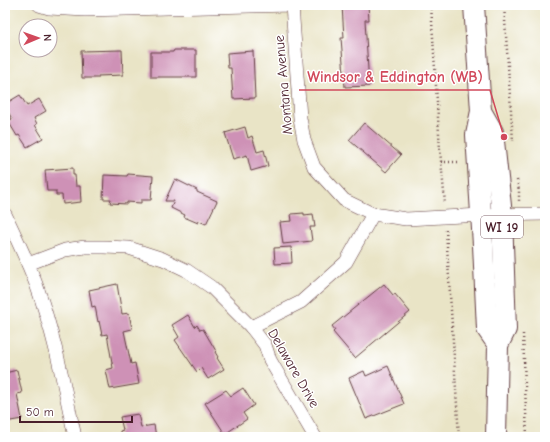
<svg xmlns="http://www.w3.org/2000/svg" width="550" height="442" viewBox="0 0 550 442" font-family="'Comic Neue',sans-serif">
  <rect width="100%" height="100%" fill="#fff"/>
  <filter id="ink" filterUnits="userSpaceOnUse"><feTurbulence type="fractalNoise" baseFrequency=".025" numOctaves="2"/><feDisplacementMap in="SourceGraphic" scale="8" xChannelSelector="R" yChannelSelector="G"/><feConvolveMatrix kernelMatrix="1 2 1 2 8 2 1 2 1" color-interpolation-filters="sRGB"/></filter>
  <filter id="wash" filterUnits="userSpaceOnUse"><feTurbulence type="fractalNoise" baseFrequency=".012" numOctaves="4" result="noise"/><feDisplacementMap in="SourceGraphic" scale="16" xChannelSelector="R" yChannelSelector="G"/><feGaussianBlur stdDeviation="0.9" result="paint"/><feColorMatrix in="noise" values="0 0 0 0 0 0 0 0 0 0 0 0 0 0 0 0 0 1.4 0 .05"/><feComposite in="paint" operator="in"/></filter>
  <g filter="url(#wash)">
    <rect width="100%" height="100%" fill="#e9e4c6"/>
    <g id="blocks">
      <g fill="#ce91b6">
        <polygon points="342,5 368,5 369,20 365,20 369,86 345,87 341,38 344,38"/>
        <polygon points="122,50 123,75 98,76 98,78 82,78 81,51"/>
        <polygon points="174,50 196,50 196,77 151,77 151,52 173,52"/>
        <polygon points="253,51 255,98 233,99 231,68 228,68 227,53"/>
        <polygon points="20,95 27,106 39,99 46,111 34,118 37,124 35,125 43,138 27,147 19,135 17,136 8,121 12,119 5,106 5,104"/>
        <polygon points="364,123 401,155 386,172 349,140"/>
        <polygon points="245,127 248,138 252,136 257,152 264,150 268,166 251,171 247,155 233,159 225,133"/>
        <polygon points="73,168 73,175 75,175 76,186 80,186 81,202 63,204 62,195 56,195 56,191 47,191 45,170"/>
        <polygon points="128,174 153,176 151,200 141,200 141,203 127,202 127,204 110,203 111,199 103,199 104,175 127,176"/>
        <polygon points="175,179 197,190 197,192 217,201 206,224 199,221 198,223 184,217 185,215 171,208 174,201 165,201"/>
        <polygon points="304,213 304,215 313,214 315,227 310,227 312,241 283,244 280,222 292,221 291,214"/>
        <polygon points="291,247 292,263 275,264 274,248"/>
        <polygon points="117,284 122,314 129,313 132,329 124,331 131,364 135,363 139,384 110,389 106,370 113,368 107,334 102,335 99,321 98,322 95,306 92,307 89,290"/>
        <polygon points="384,284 393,295 395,294 410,312 355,358 333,332 335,330 332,326"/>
        <polygon points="188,315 195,327 197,325 200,330 203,329 216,351 215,352 218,357 217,358 224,369 208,379 201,368 197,372 175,340 179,337 172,325"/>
        <polygon points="388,366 404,404 366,419 349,378 364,371 366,376"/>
        <polygon points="17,370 22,393 17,394 22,419 5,422 5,373"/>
        <polygon points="243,388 254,405 243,413 247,419 225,434 205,403 226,390 231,396"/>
        <polygon points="138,414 141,427 154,425 156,437 120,437 120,431 123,430 120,417"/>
      </g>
    </g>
  </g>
  <g filter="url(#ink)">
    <use href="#blocks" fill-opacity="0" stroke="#623d42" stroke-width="1"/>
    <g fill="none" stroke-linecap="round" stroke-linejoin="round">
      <g stroke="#623d42" stroke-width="14">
        <g id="street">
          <polyline points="39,5 49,8 85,10 292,5 300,118 304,140 314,167 344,200 373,214 406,219 481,215 545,214"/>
          <path d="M5 214C16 237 27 260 36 284 54 333 64 385 75 437"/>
          <polyline points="28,264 65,250 85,247 104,247 129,248 163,259 186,270 211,287 251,327 265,345 270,360 315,437"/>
          <polyline points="251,327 301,302 346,262 373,214"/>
        </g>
      </g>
      <g stroke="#623d42" stroke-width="22">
        <g id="primary">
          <polyline points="474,5 481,111 476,135 483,245 487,329 498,345"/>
          <polyline points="481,111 493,132 502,215 506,329 498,345 496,437"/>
        </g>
      </g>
      <g stroke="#623d42" stroke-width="2.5" stroke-dasharray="1 3" stroke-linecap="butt">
        <polyline points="431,5 440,150 445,203"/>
        <polyline points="504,5 513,141"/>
        <polyline points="441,162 461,162"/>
        <polyline points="517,180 519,190 519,201"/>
        <polyline points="446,230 459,437"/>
        <polyline points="523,334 527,437"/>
      </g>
      <use href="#street" stroke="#fff" stroke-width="13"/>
      <use href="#primary" stroke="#fff" stroke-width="20"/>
    </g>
  </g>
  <g text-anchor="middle" stroke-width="3" stroke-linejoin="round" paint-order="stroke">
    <rect fill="#fff" stroke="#80626b" stroke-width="1" x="481" y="216" width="42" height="22" rx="3"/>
    <g font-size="13" font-weight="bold" fill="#4a1f2b">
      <text x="502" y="232">WI 19</text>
    </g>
    <g font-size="14" fill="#4a1f2b" stroke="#fff">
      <text transform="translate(283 85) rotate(-95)" y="5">Montana Avenue</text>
      <text transform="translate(294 368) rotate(60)" y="5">Delaware Drive</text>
    </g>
  </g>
  <path fill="none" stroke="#d1495b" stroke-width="1.5" d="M504 137L490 90H299"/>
  <circle fill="#d1495b" stroke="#fff" stroke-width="1.5" cx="504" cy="137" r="4"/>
  <g font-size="15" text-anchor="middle" font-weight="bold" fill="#d1495b" stroke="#fff" stroke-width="3" stroke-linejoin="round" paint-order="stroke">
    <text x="395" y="82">Windsor &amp; Eddington (WB)</text>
  </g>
  <rect width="550" height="442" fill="none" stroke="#fff" stroke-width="20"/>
  <g transform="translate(38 38) rotate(88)"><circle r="19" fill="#ffffff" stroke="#b7a5aa"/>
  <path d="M0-3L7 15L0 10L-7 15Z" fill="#d1495b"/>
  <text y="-6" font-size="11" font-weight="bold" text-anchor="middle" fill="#4a1f2b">N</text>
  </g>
  <path d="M20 416v6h112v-6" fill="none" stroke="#4a1f2b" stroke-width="2"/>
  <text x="26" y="416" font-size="12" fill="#4a1f2b" stroke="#ffffff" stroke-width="3" paint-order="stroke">50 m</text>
</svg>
